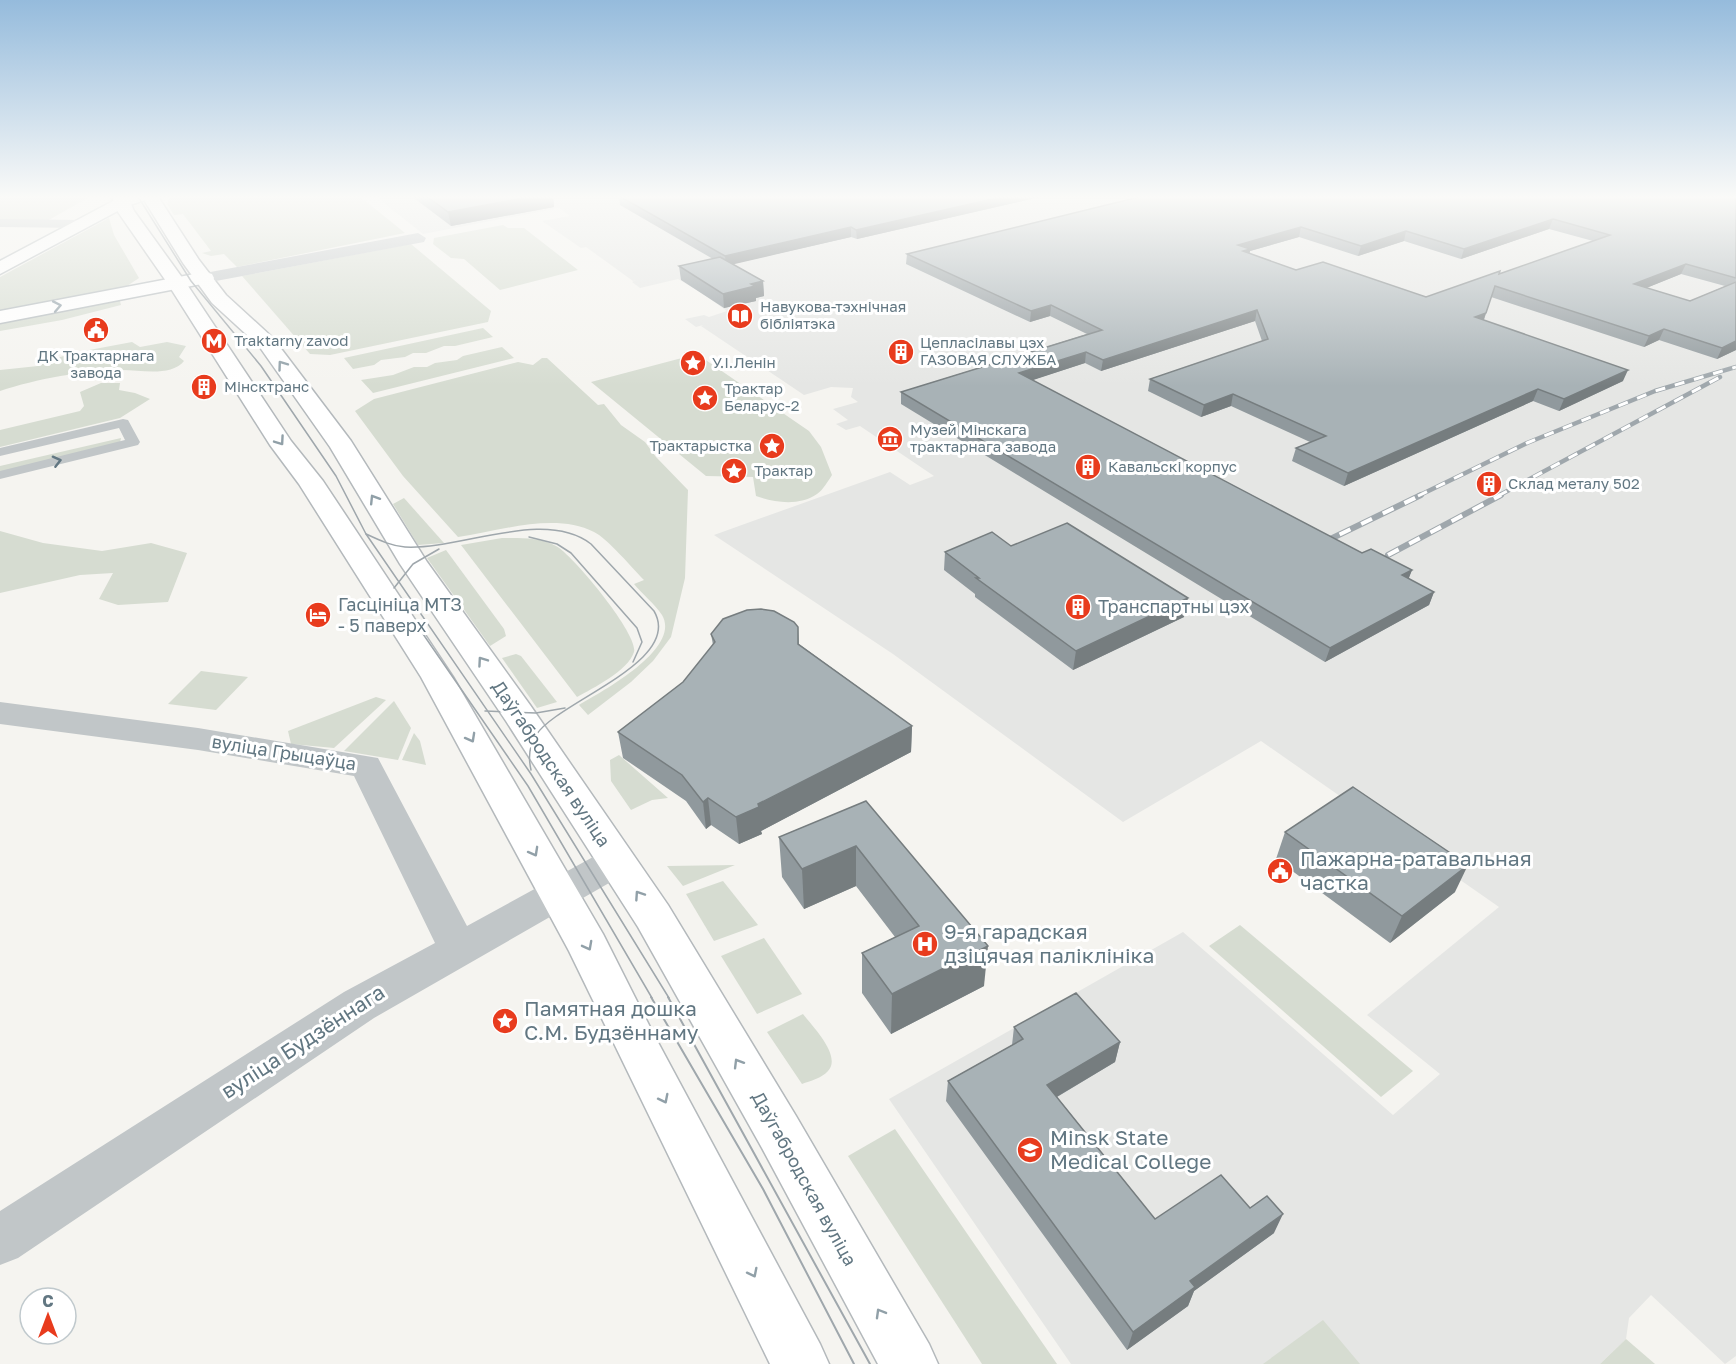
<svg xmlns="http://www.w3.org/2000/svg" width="1736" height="1364" viewBox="0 0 1736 1364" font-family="'Golos Text',sans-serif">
  <rect width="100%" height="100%" fill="#f5f4f0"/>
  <polygon fill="#e5e6e4" points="374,195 1736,195 1736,1356 1725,1364 1651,1295 1629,1318 1626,1339 1600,1364 1071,1364 889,1099 1183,932 1393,1115 1440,1074 1367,1015 1499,907 1261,741 1123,822 893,654 714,535 890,472 910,485 934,476 860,426 846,430 836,424 848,420 833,409 858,402 851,397 853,388 831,387 804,395 701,326 703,325 696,327 685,319 704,315 709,317 727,311 700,292 678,279 640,288 632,282 636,280 633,281 586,247 581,248 542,221 570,216 559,208 423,234"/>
  <g fill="#d6dcd1">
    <polygon points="0,195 93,195 47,221 0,220"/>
    <polygon points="178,195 358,195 405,233 237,267 224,254 211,256 202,253 211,251 183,214 174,215 167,204 169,198"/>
    <polygon points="109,218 114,235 139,278 124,288 0,311 0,277"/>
    <polygon points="503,225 508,228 524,228 578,270 500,290 464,259 451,258 433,244 434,238"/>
    <polygon points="411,244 491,311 488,322 330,355 310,354 242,276"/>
    <polygon points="115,300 120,301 121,305 62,320 0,331 0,324"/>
    <polygon points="483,328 493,337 455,346 444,346 426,353 413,353 405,357 381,360 374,365 353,369 344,358"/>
    <path d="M132 342 140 347 167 342 186 346 179 357 184 361C171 377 141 370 122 370 85 370 36 379 0 391V370L38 366 40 362 84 351Z"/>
    <polygon points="502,347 514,358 373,393 361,380 393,375 414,367 427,367 435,363 457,360 463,356"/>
    <path d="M697 354 809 431 821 447 832 475C828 481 823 490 817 494 800 506 775 503 756 496L753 477 706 476 591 382Z"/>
    <path d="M542 358H547L598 405 604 404 621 425 645 442 656 457 688 490 685 578 671 637 653 661 631 682 588 715 579 705C601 692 682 649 662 615 655 604 642 594 634 584L644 580C633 569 607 538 594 532 555 512 499 531 458 537L403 476 355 411 374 399 518 362 533 365Z"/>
    <polygon points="101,383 120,383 119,390 135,393 150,399 120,418 0,447 0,430 80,411 84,406 80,392"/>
    <polygon points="121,438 120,443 0,472 0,466"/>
    <polygon points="404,498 444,543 418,545 393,504"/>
    <polygon points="0,531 43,543 102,551 151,543 187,553 168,602 118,605 99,599 113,573 80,575 0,593"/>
    <path d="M502 538C519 538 540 537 556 546 573 555 639 635 634 652 628 671 593 688 577 697L461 545Z"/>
    <polygon points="446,550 504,629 506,636 490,646 427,558"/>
    <polygon points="516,654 521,656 557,702 537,708 502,658"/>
    <polygon points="201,671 248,677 216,710 168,704"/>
    <polygon points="376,697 386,700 334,748 291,744 288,731"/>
    <polygon points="394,701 411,728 398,760 344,751"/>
    <polygon points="414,733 420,741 426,765 402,760"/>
    <polygon points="619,755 668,798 652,800 631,810 611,781 610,760"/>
    <polygon points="735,865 683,886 667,866"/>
    <polygon points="723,881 758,925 714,941 686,894"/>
    <polygon points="1240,925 1413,1071 1381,1097 1209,946"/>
    <polygon points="764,938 802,994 757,1014 721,956"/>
    <path d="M803 1014C813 1027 842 1056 828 1071 822 1078 810 1081 802 1084L767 1032Z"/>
    <polygon points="895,1129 1057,1364 982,1364 848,1156"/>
    <polygon points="1323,1320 1360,1364 1263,1364"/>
    <polygon points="1626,1339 1655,1364 1600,1364"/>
  </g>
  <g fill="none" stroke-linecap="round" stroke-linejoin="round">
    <g stroke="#b3babd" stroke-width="3">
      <g id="secondary">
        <polygon points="129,195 153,195 151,198 127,206 0,274 0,261 115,200"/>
        <polygon points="205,272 212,274 214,278 212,282 0,323 0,311"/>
      </g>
    </g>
    <g stroke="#b4b9bc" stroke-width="3">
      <g id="primary">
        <polygon points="111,195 127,195 134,211 186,283 291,441 323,481 453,677 603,934 653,1033 820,1344 829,1364 770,1364 569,951 421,677 299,484 270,445 168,284 118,212"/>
        <polygon points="141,195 157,195 199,260 226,295 273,338 351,441 427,562 530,705 668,905 796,1116 929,1344 938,1364 878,1364 762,1148 638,927 506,721 400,564 330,447 259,346 212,303 183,263"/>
      </g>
    </g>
    <polygon fill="#c1c6c8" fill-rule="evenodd" points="123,419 128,420 140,442 138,445 0,479 0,471 125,440 119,428 0,456 0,448"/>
    <polygon fill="#c1c6c8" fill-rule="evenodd" points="0,219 81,220 87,224 81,228 0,227"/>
    <g fill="#c1c6c8" fill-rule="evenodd">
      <polygon points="418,233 426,238 424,242 205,283 199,282 196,278 199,274 205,273"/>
      <polygon points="0,702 198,728 378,758 467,926 604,851 617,847 630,851 636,861 630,871 374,1018 18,1258 0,1265 0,1211 344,992 435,943 354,776 198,750 0,724"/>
    </g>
    <use href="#secondary" fill="#fff" fill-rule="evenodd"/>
    <use href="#primary" fill="#fff" fill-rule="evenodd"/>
    <g stroke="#9fa7ac" stroke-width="1.5">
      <polyline points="137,195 191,281 261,366 336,476 366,534 531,774 669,998"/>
      <path d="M366 534C379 540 391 546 405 547 461 550 544 508 591 544L654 611C684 662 558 701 536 735 529 746 528 757 531 770"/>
      <polyline points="529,537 557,544 571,553 637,628 642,642 633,662"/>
      <polyline points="394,588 413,564 439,549"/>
      <polyline points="423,634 528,786 652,998"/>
      <polyline points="485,711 536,713 565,708"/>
    </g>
    <g stroke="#9fa7ac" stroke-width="2">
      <polyline points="651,997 763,1189 854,1364"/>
      <polyline points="668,997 870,1364"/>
    </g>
    <g stroke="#9fa7ac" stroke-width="4.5">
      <g id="rail-far1">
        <polyline points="1418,496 1527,443 1655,391 1736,367"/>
        <polyline points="1498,496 1720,377"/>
      </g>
    </g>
    <g stroke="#9fa7ac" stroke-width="6">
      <g id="rail">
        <polyline points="1318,545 1421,495"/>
        <polyline points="1388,555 1501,495"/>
      </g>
    </g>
    <use href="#rail-far1" stroke="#fff" stroke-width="3" stroke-dasharray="10" stroke-linecap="butt"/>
    <use href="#rail" stroke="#fff" stroke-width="4" stroke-dasharray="12" stroke-linecap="butt"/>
  </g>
  <g fill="#90999d" fill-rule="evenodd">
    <polygon points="410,195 553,195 554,207 451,226"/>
    <polygon points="1049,195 857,239 851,237 732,264 763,281 764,296 756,298 756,301 724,308 681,280 679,266 713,259 620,205 619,196"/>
    <path d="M1736 195V350L1717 359 1659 340 1644 347 1491 297 1484 320 1623 381 1559 411 1533 401 1344 486 1292 461 1296 448 1310 442 1231 406 1201 417 1148 391 1150 379 1262 341 1255 321 1101 371 1085 363 1032 380 1362 553 1412 570 1408 579 1434 592 1429 605 1325 662 901 404V392L1087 334 1050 316 1030 322 906 264 907 254ZM1549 229 1593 241 1499 274 1426 297 1296 270 1249 253 1250 251 1299 237 1358 256 1404 241 1461 259ZM1681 274 1725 286 1690 301 1646 288Z"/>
    <polygon points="1011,546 1184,617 1073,670 975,597 975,594 944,570 945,552"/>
    <polygon points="798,627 799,644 912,726 911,752 761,831 762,834 739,844 711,825 706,829 686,801 623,758 618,732 683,682 713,645 711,634"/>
    <polygon points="866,801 984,986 891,1034 862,993 862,953 895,937 856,886 804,909 782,877 779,837"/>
    <polygon points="1285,832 1455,892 1390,943 1276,859"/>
    <polygon points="1014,1027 1120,1042 1115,1062 1057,1097 1155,1219 1250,1208 1274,1233 1194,1291 1188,1306 1127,1350 946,1101 948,1081 1012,1045"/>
  </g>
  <g fill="#767d7f">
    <polygon points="539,195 553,195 554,207 451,226 448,212"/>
    <polygon points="1010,195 1049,195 857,239 856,230"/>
    <polygon points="1553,219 1549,229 1461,259 1464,249"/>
    <polygon points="851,227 851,237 726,266 725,256"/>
    <polygon points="1301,227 1299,237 1250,251 1248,259 1238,245"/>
    <polygon points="1406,231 1404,241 1358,256 1361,246"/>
    <polygon points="1686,264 1681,274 1629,295 1634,284"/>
    <polygon points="763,281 764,296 756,298 756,301 724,308 723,294 751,284"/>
    <polygon points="1051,305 1050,316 1030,322 1031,311"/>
    <polygon points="1257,310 1255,321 1101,371 1103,360"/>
    <polygon points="1486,313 1482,324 1475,317"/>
    <polygon points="1664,329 1659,340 1644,347 1649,336"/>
    <polygon points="1736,341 1736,350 1717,359 1722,348"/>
    <polygon points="1086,352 1085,363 1018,385 1019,373"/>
    <polygon points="1628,370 1623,381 1559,411 1564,399"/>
    <polygon points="1538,389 1533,401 1344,486 1348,473"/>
    <polygon points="1233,394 1231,406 1201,417 1204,405"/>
    <polygon points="1412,570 1407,583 1402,575"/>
    <polygon points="1434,592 1429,605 1325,662 1330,648"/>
    <polygon points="1188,598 1184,617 1073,670 1076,651"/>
    <polygon points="912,726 911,752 761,831 762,834 739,844 736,817 758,804"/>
    <polygon points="708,798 711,825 706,829 703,802"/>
    <polygon points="856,846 856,886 804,909 802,869"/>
    <polygon points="1468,865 1455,892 1390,943 1402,916"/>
    <polygon points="988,946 984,986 891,1034 892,994"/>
    <polygon points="1120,1042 1115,1062 1043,1105 1047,1085"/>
    <polygon points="1283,1214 1274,1233 1194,1291 1188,1306 1127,1350 1133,1332 1190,1281"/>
  </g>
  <g fill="#a8b2b6" stroke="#767d7f" stroke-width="1.5" fill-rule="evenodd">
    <polygon points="425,195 539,195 448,212"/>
    <polygon points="625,195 1010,195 856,230 851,227 725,256 619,196"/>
    <path d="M1147 195H1736V278L1686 264 1634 284 1690 301 1736 282V341L1722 348 1664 329 1649 336 1495 286 1486 313 1475 317 1628 370 1564 399 1538 389 1348 473 1296 448 1326 436 1233 394 1204 405 1150 379 1268 339 1257 310 1103 360 1086 352 1019 373 1362 553 1371 549 1412 570 1402 575 1434 592 1330 648 901 392 1102 330 1051 305 1031 311 907 254ZM1553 219 1610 235 1499 274 1500 271 1426 297 1323 262 1296 270 1243 251 1250 249 1238 245 1301 227 1361 246 1406 231 1464 249Z"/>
    <polygon points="720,257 763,281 751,284 755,286 723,294 679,266"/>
    <polygon points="1067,523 1188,598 1076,651 976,578 979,578 945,552 992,532 1011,546"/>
    <polygon points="761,609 774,611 794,622 798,627 798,644 912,726 758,804 759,807 736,817 708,798 703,802 682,775 618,732 683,682 715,642 711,634 723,619 747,610"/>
    <polygon points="1353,787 1468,865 1402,916 1285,832"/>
    <polygon points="866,801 988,946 892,994 862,953 919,926 856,846 802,869 779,837"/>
    <polygon points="1076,993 1120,1042 1047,1085 1155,1219 1221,1175 1250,1208 1267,1196 1283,1214 1190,1281 1195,1287 1133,1332 948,1081 1023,1039 1014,1027"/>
  </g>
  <defs><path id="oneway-chevron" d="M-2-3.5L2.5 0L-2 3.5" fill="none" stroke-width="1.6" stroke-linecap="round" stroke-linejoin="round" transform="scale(1.5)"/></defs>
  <g stroke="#91a0a8">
    <use href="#oneway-chevron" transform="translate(57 306) rotate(-11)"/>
    <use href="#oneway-chevron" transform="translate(282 365) rotate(-126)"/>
    <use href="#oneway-chevron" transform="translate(280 441) rotate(55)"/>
    <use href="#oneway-chevron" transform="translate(374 499) rotate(-122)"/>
    <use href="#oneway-chevron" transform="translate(482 661) rotate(-125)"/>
    <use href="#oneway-chevron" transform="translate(471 738) rotate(61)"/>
    <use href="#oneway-chevron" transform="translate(534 852) rotate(61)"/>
    <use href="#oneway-chevron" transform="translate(639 895) rotate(-124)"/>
    <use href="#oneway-chevron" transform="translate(588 946) rotate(62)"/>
    <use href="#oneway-chevron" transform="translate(738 1063) rotate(-121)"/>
    <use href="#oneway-chevron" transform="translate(664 1099) rotate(63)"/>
    <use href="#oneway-chevron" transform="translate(753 1273) rotate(63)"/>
    <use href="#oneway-chevron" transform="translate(880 1313) rotate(-120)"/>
  </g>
  <use stroke="#627782" href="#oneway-chevron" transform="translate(57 461) rotate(-14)"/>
  <linearGradient id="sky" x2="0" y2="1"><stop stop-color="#95bbdc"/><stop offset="0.51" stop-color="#fafaf8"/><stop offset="1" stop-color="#fafaf8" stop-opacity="0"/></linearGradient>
  <rect width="1736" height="386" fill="url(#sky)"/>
  <defs>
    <g id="library-disc" transform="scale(1.35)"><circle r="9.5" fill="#e83b1d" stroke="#fff"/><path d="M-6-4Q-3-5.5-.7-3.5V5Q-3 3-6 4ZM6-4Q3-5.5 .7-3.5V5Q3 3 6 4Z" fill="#fff"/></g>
    <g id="civic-disc" transform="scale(1.35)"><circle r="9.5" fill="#e83b1d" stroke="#fff"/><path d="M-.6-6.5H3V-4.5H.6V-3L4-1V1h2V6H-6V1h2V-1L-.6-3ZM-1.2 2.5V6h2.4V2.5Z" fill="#fff"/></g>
    <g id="metro-disc" transform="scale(1.35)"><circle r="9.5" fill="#e83b1d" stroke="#fff"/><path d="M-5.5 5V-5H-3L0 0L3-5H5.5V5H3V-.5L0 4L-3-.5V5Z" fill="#fff"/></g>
    <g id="building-disc" transform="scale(1.35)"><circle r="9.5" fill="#e83b1d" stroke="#fff"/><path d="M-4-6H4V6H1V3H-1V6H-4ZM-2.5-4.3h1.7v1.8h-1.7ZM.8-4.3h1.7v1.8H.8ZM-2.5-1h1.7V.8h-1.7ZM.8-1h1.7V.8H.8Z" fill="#fff"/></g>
    <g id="sight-disc" transform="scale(1.35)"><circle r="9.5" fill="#e83b1d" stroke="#fff"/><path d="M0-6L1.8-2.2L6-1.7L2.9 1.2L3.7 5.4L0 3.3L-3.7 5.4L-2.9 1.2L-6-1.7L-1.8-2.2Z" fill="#fff"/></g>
    <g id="museum-disc" transform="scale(1.35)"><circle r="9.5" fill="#e83b1d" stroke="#fff"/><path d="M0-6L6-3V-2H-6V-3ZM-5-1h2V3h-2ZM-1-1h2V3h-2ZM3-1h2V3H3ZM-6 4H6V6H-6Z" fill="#fff"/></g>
    <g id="hotel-disc" transform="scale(1.35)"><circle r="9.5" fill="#e83b1d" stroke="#fff"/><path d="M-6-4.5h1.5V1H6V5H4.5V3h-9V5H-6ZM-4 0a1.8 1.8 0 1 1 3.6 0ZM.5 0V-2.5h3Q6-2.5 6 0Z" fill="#fff"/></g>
    <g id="hospital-disc" transform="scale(1.35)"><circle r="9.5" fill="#e83b1d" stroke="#fff"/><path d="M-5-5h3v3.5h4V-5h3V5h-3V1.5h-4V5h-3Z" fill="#fff"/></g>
    <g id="university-disc" transform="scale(1.35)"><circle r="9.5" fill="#e83b1d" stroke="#fff"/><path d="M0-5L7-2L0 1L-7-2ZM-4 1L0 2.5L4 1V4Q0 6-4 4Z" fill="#fff"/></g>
  </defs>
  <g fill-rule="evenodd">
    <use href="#library-disc" x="740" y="316"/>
    <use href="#civic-disc" x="96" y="330"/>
    <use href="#metro-disc" x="214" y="341"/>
    <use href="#building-disc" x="901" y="352"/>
    <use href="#sight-disc" x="693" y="363"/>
    <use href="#building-disc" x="204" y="387"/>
    <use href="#sight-disc" x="705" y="398"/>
    <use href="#museum-disc" x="890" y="439"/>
    <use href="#sight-disc" x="772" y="446"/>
    <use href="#building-disc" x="1088" y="467"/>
    <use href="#sight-disc" x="734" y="471"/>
    <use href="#building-disc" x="1489" y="484"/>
    <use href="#building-disc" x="1078" y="607"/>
    <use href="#hotel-disc" x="318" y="615"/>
    <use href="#civic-disc" x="1280" y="871"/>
    <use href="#hospital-disc" x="925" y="944"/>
    <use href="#sight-disc" x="505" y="1021"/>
    <use href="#university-disc" x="1030" y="1150"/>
  </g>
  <g text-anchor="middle" stroke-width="6" stroke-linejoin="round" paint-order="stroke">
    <g font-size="15" fill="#627782" stroke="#fff" text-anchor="start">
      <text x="760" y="312">Навукова-тэхнічная<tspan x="760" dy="17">бібліятэка</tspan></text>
      <text x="234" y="346">Traktarny zavod</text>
      <text x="920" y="348">Цепласілавы цэх<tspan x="920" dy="17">ГАЗОВАЯ СЛУЖБА</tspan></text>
      <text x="96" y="361" text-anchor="middle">ДК Трактарнага<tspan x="96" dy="17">завода</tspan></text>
      <text x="712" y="368">У.І.Ленін</text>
      <text x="224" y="392">Мінсктранс</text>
      <text x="724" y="394">Трактар<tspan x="724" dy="17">Беларус-2</tspan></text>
      <text x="910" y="435">Музей Мінскага<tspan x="910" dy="17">трактарнага завода</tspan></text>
      <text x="752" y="451" text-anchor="end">Трактарыстка</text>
      <text x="1108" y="472">Кавальскі корпус</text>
      <text x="754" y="476">Трактар</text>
      <text x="1508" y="489">Склад металу 502</text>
    </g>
    <g font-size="18" fill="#627782" stroke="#fff" text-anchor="start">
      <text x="338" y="611">Гасцініца МТЗ<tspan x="338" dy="21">- 5 паверх</tspan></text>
      <text x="1098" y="613">Транспартны цэх</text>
    </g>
    <g font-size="18" fill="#627782" stroke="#fff">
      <text transform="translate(284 753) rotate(9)" y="6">вуліца Грыцаўца</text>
      <text transform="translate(551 764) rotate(56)" y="6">Даўгабродская вуліца</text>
      <text transform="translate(804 1179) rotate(61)" y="6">Даўгабродская вуліца</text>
    </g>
    <g font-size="21" fill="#627782" stroke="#fff" text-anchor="start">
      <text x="1300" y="866">Пажарна-ратавальная<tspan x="1300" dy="24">частка</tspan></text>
      <text x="944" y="939">9-я гарадская<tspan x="944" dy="24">дзіцячая паліклініка</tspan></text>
      <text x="524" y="1016">Памятная дошка<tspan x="524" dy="24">С.М. Будзённаму</tspan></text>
      <text x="1050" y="1145">Minsk State<tspan x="1050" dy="24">Medical College</tspan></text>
    </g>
    <g font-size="21" fill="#627782" stroke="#fff">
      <text transform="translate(303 1042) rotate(-33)" y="7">вуліца Будзённага</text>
    </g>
  </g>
  <g transform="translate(48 1316)"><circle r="28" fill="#ffffff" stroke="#c0c9cd" stroke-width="1.5"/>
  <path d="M0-4.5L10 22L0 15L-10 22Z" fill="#e83b1d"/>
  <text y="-9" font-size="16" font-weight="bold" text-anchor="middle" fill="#627782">С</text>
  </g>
</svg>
